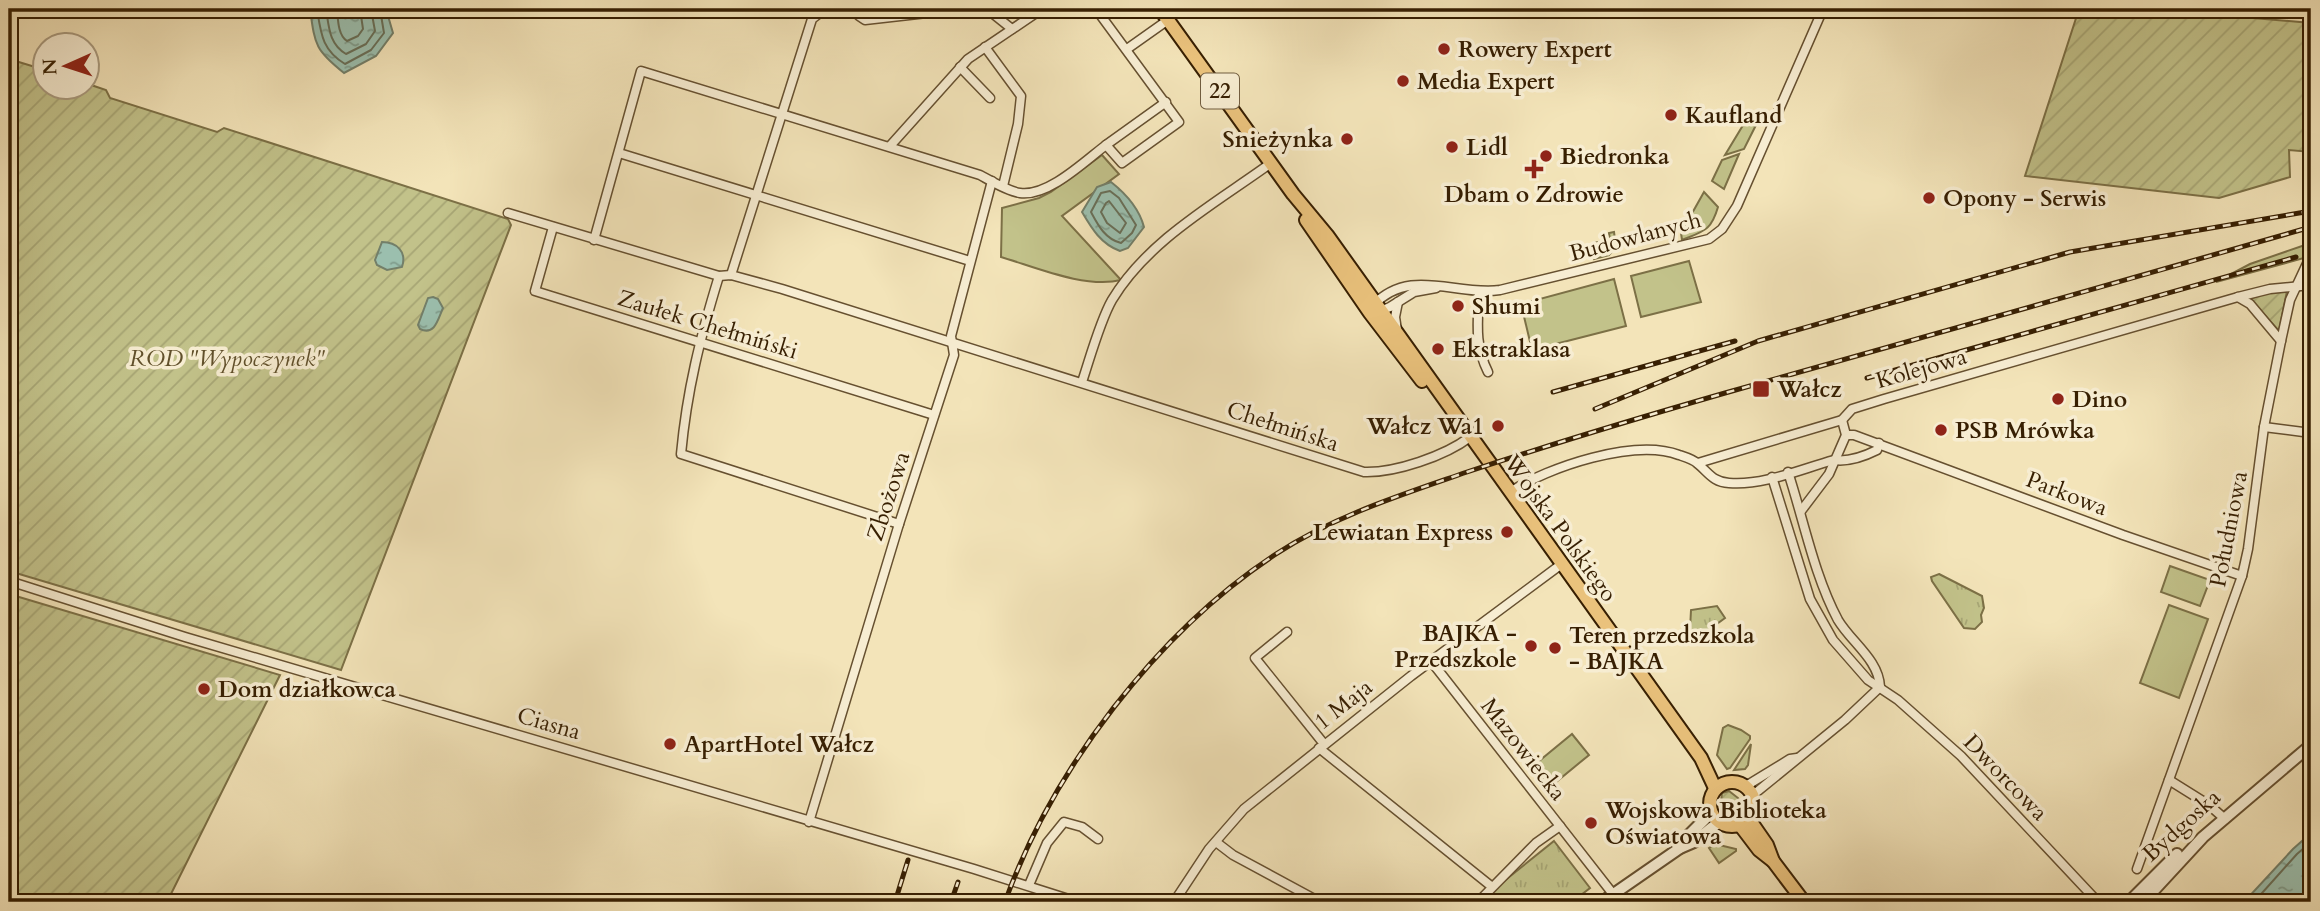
<svg xmlns="http://www.w3.org/2000/svg" width="2320" height="911" viewBox="0 0 2320 911" font-family="Cardo,serif">
  <defs>
    <pattern id="park-tufts" width="24" height="20" patternUnits="userSpaceOnUse" patternTransform="scale(1.75)"><rect width="24" height="20" fill="#c2c28a"/><path d="M3 7l-1-3M5 7V3M7 7l1-3M15 17l-1-3M17 17v-4M19 17l1-3" fill="none" stroke="#a7a675"/></pattern>
    <pattern id="garden-furrows" width="10" height="10" patternUnits="userSpaceOnUse" patternTransform="scale(1.75)"><rect width="10" height="10" fill="#c2c28a"/><path d="M-1 1l2-2M0 10L10 0M9 11l2-2" fill="none" stroke="#a7a675"/></pattern>
    <pattern id="water-ripples" width="26" height="14" patternUnits="userSpaceOnUse" patternTransform="scale(1.75)"><rect width="26" height="14" fill="#9bbfae"/><path d="M2 4q2-2 4 0t4 0M15 11q2-2 4 0t4 0" fill="none" stroke="#7f9b8b"/></pattern>
  </defs>
  <rect width="100%" height="100%" fill="#f3e4b9"/>
  <filter id="stains"><feTurbulence type="fractalNoise" baseFrequency=".00286" numOctaves="4"/><feColorMatrix values="0 0 0 0 .2 0 0 0 0 .09 0 0 0 0 .02 0 0 0 .5 -.17"/></filter>
  <radialGradient id="worn" r=".72"><stop offset=".6" stop-color="#630" stop-opacity="0"/><stop offset="1" stop-color="#630" stop-opacity=".3"/></radialGradient>
  <g fill="#c2c28a" stroke="#7c7046" stroke-width="2">
    <polygon points="1748,117 1757,123 1744,149 1725,155"/>
    <polygon points="1739,154 1724,189 1712,181 1722,160"/>
    <path d="M1102 155 1119 174 1062 216 1121 280C1086 289 1035 267 1001 257L1002 208 1039 198 1051 192Z"/>
    <path d="M1704 192 1718 207C1711 231 1704 231 1682 240L1681 233Z"/>
    <polygon points="1614,232 1616,247 1609,255 1594,259 1592,243 1610,240 1609,233"/>
    <polygon points="2302,246 2308,246 2304,258 2216,282 2250,264"/>
    <polygon points="1689,261 1701,302 1641,317 1631,276"/>
    <polygon points="1614,279 1626,326 1532,350 1521,304"/>
    <polygon points="2170,566 2210,580 2200,606 2161,592"/>
    <polygon points="2169,605 2208,619 2179,698 2140,683"/>
    <polygon points="1728,725 1741,730 1750,736 1750,739 1730,768 1727,769 1717,755 1723,728"/>
    <polygon points="1572,734 1589,755 1550,787 1533,766"/>
    <polygon points="1751,744 1748,765 1745,769 1734,770"/>
    <polygon points="1715,844 1736,849 1736,851 1719,863 1709,848"/>
  </g>
  <g fill="url(#park-tufts)" stroke="#7c7046" stroke-width="2">
    <polygon points="1939,574 1982,596 1984,608 1981,615 1982,622 1975,629 1964,628 1932,581 1931,577"/>
    <polygon points="1717,606 1725,618 1699,637 1690,630 1691,610"/>
    <polygon points="1554,841 1590,888 1572,902 1482,902 1488,894"/>
  </g>
  <g fill="url(#garden-furrows)" stroke="#7c7046" stroke-width="2">
    <polygon points="2079,9 2147,9 2311,23 2311,152 2289,150 2290,177 2219,198 2025,176"/>
    <polygon points="9,59 45,70 46,88 88,88 88,84 106,90 110,98 217,132 224,128 508,219 511,225 341,670 9,571"/>
    <polygon points="2287,291 2279,331 2250,299 2265,293"/>
    <polygon points="9,594 280,675 167,902 9,902"/>
    <polygon points="1729,791 1738,798 1742,810 1739,814 1728,812 1721,802 1722,793"/>
  </g>
  <g fill="url(#water-ripples)" stroke="#737f69" stroke-width="2">
    <path d="M310 9H386L393 33 376 56 344 73C315 50 315 45 310 9Z"/>
    <path d="M1111 182C1125 193 1139 208 1144 227L1128 248 1120 251C1101 244 1092 229 1082 212L1097 187Z"/>
    <path d="M382 242C397 242 407 252 402 267L387 270 377 265 375 260Z"/>
    <path d="M433 297 438 299 443 308C438 319 435 336 420 329L418 325 428 298Z"/>
    <polygon points="2311,833 2311,902 2244,902 2293,849"/>
  </g>
  <g fill="none" stroke-linecap="round" stroke-linejoin="round">
    <g stroke="#696f58" stroke-width="2">
      <path d="M317 9C321 34 322 50 345 64L371 50 384 33 380 9"/>
      <path d="M326 9C329 27 329 44 346 54L366 44 375 31 371 9"/>
      <path d="M337 9C338 20 338 35 347 41L358 36 363 29 360 9"/>
      <path d="M1110 191 1119 198 1136 225 1132 233 1121 243C1105 239 1098 225 1091 212L1101 193Z"/>
      <polygon points="1109,201 1126,223 1120,233 1107,223 1101,212 1106,203"/>
      <polyline points="2254,902 2297,854 2311,842"/>
    </g>
    <g stroke="#665030" stroke-width="11">
      <g id="minor">
        <polyline points="857,9 859,16 865,20 962,9 987,9 1012,29"/>
        <polyline points="985,47 1021,96 1018,124 1003,186"/>
        <polyline points="1127,49 1168,20"/>
        <polyline points="960,67 990,98"/>
        <polyline points="1106,145 1166,102"/>
        <polyline points="890,146 968,59 1042,9"/>
        <polyline points="619,153 970,261"/>
        <path d="M508 213 719 276 731 275 782 289 1364 472C1395 473 1445 456 1470 437"/>
        <polyline points="553,227 535,291 934,415"/>
        <path d="M594 240 641 71 980 175C991 181 1007 191 1020 193 1048 197 1085 161 1106 145L1122 163 1179 122 1096 9"/>
        <polyline points="731,275 812,19 825,9"/>
        <path d="M719 276C700 338 687 390 681 454L899 524"/>
        <path d="M1479 291C1478 321 1474 344 1488 372"/>
        <polyline points="2238,297 2250,304 2281,341"/>
        <path d="M1372 306C1411 266 1453 296 1500 290L1709 239 1722 229 1737 206 1823 9"/>
        <polyline points="1378,312 1390,307 1414,292 1436,288"/>
        <polyline points="1397,330 1395,317 1398,302"/>
        <path d="M1082 382C1090 358 1100 321 1112 300 1148 240 1216 203 1271 163"/>
        <polyline points="2264,427 2311,433"/>
        <polyline points="1846,435 1854,435 2123,535 2242,576"/>
        <polyline points="1698,463 1842,420 1852,409 1884,399 2238,297 2270,289 2311,285"/>
        <path d="M1788 472C1804 521 1814 575 1838 620 1851 642 1879 660 1880 687"/>
        <polyline points="1772,477 1810,599 1833,640 1868,680 1898,700 1961,756 2098,902"/>
        <path d="M1510 492C1548 467 1635 438 1679 455 1685 457 1693 459 1698 464 1709 473 1713 482 1729 483 1763 486 1801 469 1834 460 1849 462 1863 457 1877 450L1879 443"/>
        <polyline points="1801,511 1829,474 1846,435 1842,420"/>
        <polyline points="9,581 185,637 974,869 1078,902"/>
        <polyline points="1287,632 1255,658 1324,744"/>
        <polyline points="1431,661 1613,894"/>
        <polyline points="1319,748 1491,886"/>
        <polyline points="2169,780 2209,805 2225,819"/>
        <polyline points="1746,786 1790,759 1797,758"/>
        <polyline points="1753,795 1845,720 1880,687"/>
        <polyline points="809,822 899,524 954,355 951,336 992,181"/>
        <polyline points="1216,842 1233,855 1320,902"/>
        <polyline points="2137,869 2242,576 2248,549 2264,427 2281,341 2290,300 2311,255"/>
        <polyline points="1029,885 1047,843 1064,822 1082,827 1098,839"/>
        <polyline points="1174,902 1209,849 1244,809 1411,676 1563,563"/>
        <polyline points="1478,902 1536,843 1560,826"/>
      </g>
    </g>
    <g stroke="#665030" stroke-width="14">
      <g id="tertiary">
        <polyline points="1680,848 1689,835 1711,813"/>
        <polyline points="1602,902 1680,848 1694,842 1719,822"/>
        <polyline points="2129,902 2177,854"/>
        <polyline points="2143,902 2203,837 2311,745"/>
      </g>
    </g>
    <g stroke="#371f02" stroke-width="16">
      <g id="primary">
        <polyline points="1160,9 1293,194 1327,235 1701,758 1715,788"/>
        <polyline points="1306,220 1370,313 1422,381"/>
        <circle cx="1732" cy="804" r="22"/>
        <polyline points="1749,819 1767,845 1773,861 1804,902"/>
        <polyline points="1740,825 1759,850 1773,861"/>
      </g>
    </g>
    <use href="#minor" stroke="#f7edd2" stroke-width="8"/>
    <use href="#tertiary" stroke="#f7edd2" stroke-width="10"/>
    <use href="#primary" stroke="#eac27c" stroke-width="12"/>
    <g stroke="#371f02" stroke-width="5">
      <g id="rail">
        <polyline points="1867,378 2296,257"/>
        <polyline points="1553,392 1735,341"/>
        <polyline points="1595,409 1758,341 2070,252 2311,211"/>
        <polyline points="582,897 599,902"/>
        <polyline points="895,902 908,860"/>
        <polyline points="951,902 958,882"/>
        <polyline points="964,902 965,900"/>
        <path d="M1005 902C1052 770 1158 631 1276 554 1334 516 1401 495 1467 472 1552 444 1638 418 1725 393 1920 338 2116 283 2311 227"/>
      </g>
    </g>
    <use href="#rail" stroke="#f7edd2" stroke-width="2.5" stroke-dasharray="8" stroke-linecap="butt"/>
  </g>
  <g fill="#8f2418" stroke="#f7edd2" stroke-width="2.5">
    <circle cx="1444" cy="49" r="7"/>
    <circle cx="1403" cy="81" r="7"/>
    <circle cx="1671" cy="115" r="7"/>
    <circle cx="1347" cy="139" r="7"/>
    <circle cx="1452" cy="147" r="7"/>
    <circle cx="1546" cy="156" r="7"/>
    <path d="M1530.5 158.5h7v7h7v7h-7v7h-7v-7h-7v-7h7z"/>
    <circle cx="1929" cy="198" r="7"/>
    <circle cx="1458" cy="306" r="7"/>
    <circle cx="1438" cy="349" r="7"/>
    <rect x="1752" y="380" width="18" height="18" rx="3.5"/>
    <circle cx="2058" cy="399" r="7"/>
    <circle cx="1498" cy="426" r="7"/>
    <circle cx="1941" cy="430" r="7"/>
    <circle cx="1507" cy="532" r="7"/>
    <circle cx="1531" cy="646" r="7"/>
    <circle cx="1555" cy="648" r="7"/>
    <circle cx="204" cy="689" r="7"/>
    <circle cx="670" cy="744" r="7"/>
    <circle cx="1591" cy="823" r="7"/>
  </g>
  <g text-anchor="middle" stroke-width="7" stroke-linejoin="round" paint-order="stroke">
    <rect fill="#f7edd2" stroke="#715d40" stroke-width="2" x="1201" y="73.5" width="38" height="35" rx="5"/>
    <g font-size="21" font-weight="bold" fill="#371f02">
      <text x="1220" y="98">22</text>
    </g>
    <g font-size="23" font-weight="bold" fill="#371f02" stroke="#f7edd2" text-anchor="start">
      <text x="1458" y="57">Rowery Expert</text>
      <text x="1417" y="89">Media Expert</text>
      <text x="1685" y="123">Kaufland</text>
      <text x="1333" y="147" text-anchor="end">Snieżynka</text>
      <text x="1466" y="155">Lidl</text>
      <text x="1560" y="164">Biedronka</text>
      <text x="1534" y="202" text-anchor="middle">Dbam o Zdrowie</text>
      <text x="1943" y="206">Opony - Serwis</text>
      <text x="1472" y="314">Shumi</text>
      <text x="1452" y="357">Ekstraklasa</text>
      <text x="1777" y="397">Wałcz</text>
      <text x="2072" y="407">Dino</text>
      <text x="1484" y="434" text-anchor="end">Wałcz Wa1</text>
      <text x="1955" y="438">PSB Mrówka</text>
      <text x="1493" y="540" text-anchor="end">Lewiatan Express</text>
      <text x="1517" y="641" text-anchor="end">BAJKA -<tspan x="1517" dy="26">Przedszkole</tspan></text>
      <text x="1569" y="643">Teren przedszkola<tspan x="1569" dy="26">- BAJKA</tspan></text>
      <text x="218" y="697">Dom działkowca</text>
      <text x="684" y="752">ApartHotel Wałcz</text>
      <text x="1605" y="818">Wojskowa Biblioteka<tspan x="1605" dy="26">Oświatowa</tspan></text>
    </g>
    <g font-size="23" fill="#371f02" stroke="#f7edd2">
      <text transform="translate(1635 236) rotate(-15)" y="8">Budowlanych</text>
      <text transform="translate(708 324) rotate(17)" y="8">Zaułek Chełmiński</text>
      <text transform="translate(1921 368) rotate(-16)" y="8">Kolejowa</text>
      <text transform="translate(1283 426) rotate(18)" y="8">Chełmińska</text>
      <text transform="translate(2067 493) rotate(21)" y="8">Parkowa</text>
      <text transform="translate(888 496) rotate(-72)" y="8">Zbożowa</text>
      <text transform="translate(1561 528) rotate(54)" y="8">Wojska Polskiego</text>
      <text transform="translate(2228 529) rotate(-79)" y="8">Południowa</text>
      <text transform="translate(1343 704) rotate(-38)" y="8">1 Maja</text>
      <text transform="translate(549 723) rotate(16)" y="8">Ciasna</text>
      <text transform="translate(1524 749) rotate(52)" y="8">Mazowiecka</text>
      <text transform="translate(2006 777) rotate(46)" y="8">Dworcowa</text>
      <text transform="translate(2181 825) rotate(-42)" y="8">Bydgoska</text>
    </g>
    <g font-size="23" font-style="italic" fill="#61502b" stroke="#f7edd2">
      <text x="227" y="366">ROD "Wypoczynek"</text>
    </g>
  </g>
  <rect width="2320" height="911" fill="none" stroke="#f3e4b9" stroke-width="35"/>
  <rect x="10" y="10" width="2299" height="890" fill="none" stroke="#371f02" stroke-width="3.5"/>
  <rect x="18" y="18" width="2285" height="876" fill="none" stroke="#371f02" stroke-width="2"/>
  <g transform="translate(66 66) rotate(267)"><circle r="33" fill="#f7edd2" stroke="#aa9b7f" stroke-width="2"/>
  <path d="M0-5L12 26L0 18L-12 26Z" fill="#8f2418"/>
  <text y="-10" font-size="19" font-weight="bold" text-anchor="middle" fill="#371f02">N</text>
  </g>
  <rect width="100%" height="100%" filter="url(#stains)"/>
  <rect width="100%" height="100%" fill="url(#worn)"/>
</svg>
